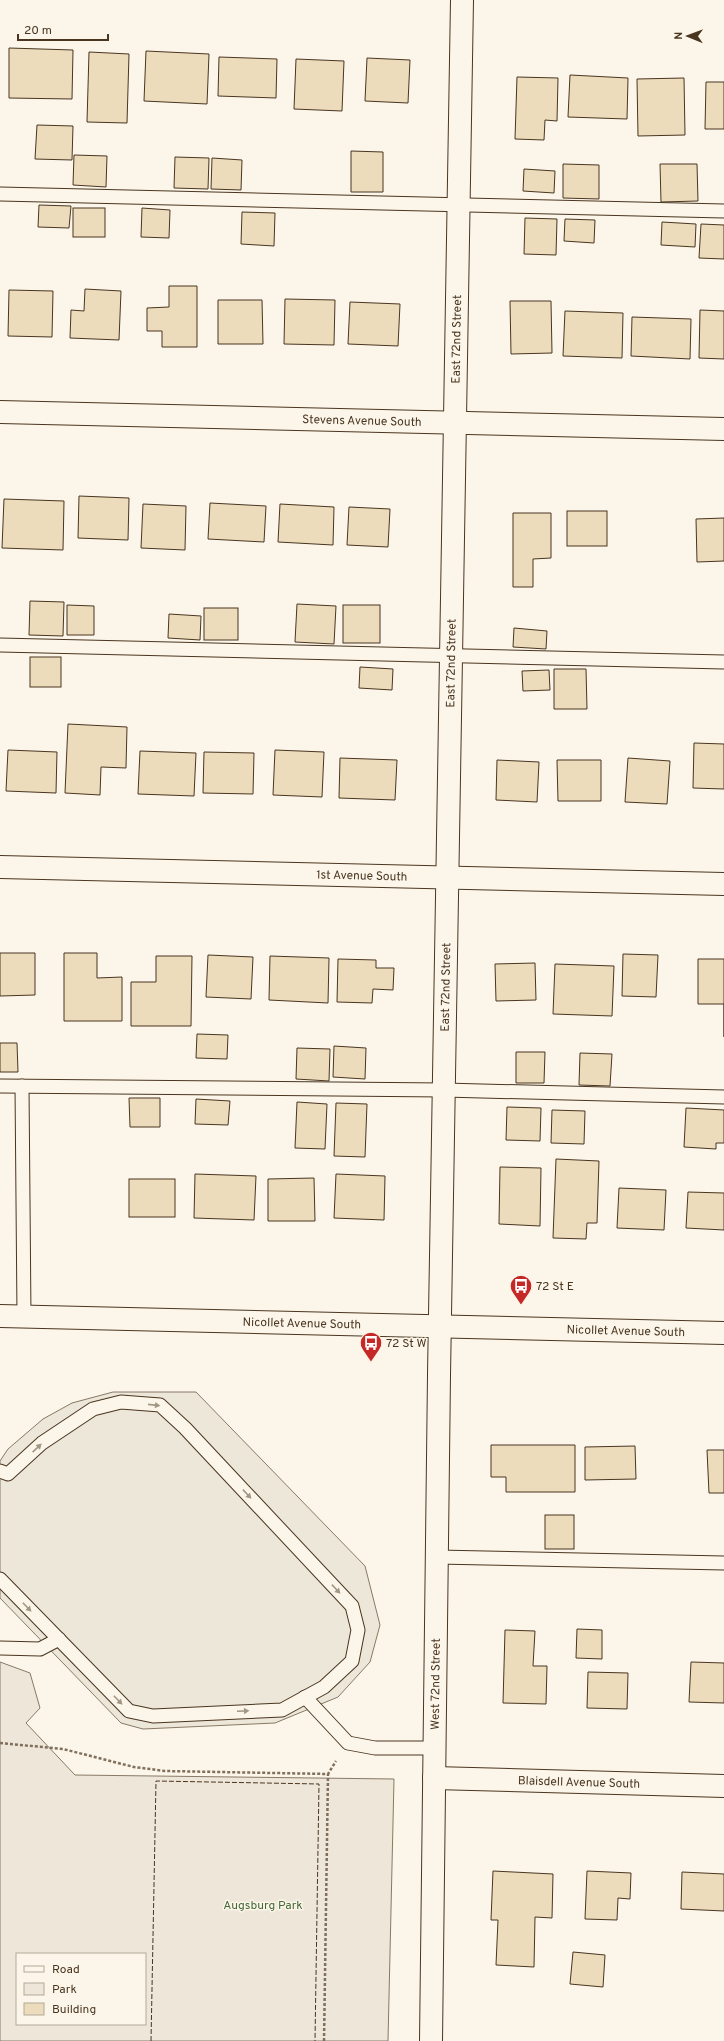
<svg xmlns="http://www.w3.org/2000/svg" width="724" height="2041" viewBox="0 0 724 2041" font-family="Overpass,sans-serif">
  <rect width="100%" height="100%" fill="#fbf6e9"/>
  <path fill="#ede6d9" stroke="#887966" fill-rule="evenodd" d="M0 1662 30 1673 40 1708 26 1723 75 1775 394 1779 388 2041H0ZM17 1954H145V2024H17Z"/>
  <polygon fill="#ede7d9" stroke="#887966" points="113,1392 196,1392 365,1566 380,1625 370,1662 338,1697 275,1723 143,1729 121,1723 0,1598 0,1461 8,1449 43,1419 72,1403"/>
  <g fill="#ecdcbc" stroke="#4a3520">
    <polygon points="9,48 73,50 72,99 9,98"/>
    <polygon points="146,51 209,54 207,104 144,101"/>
    <polygon points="89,52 129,54 127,123 87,122"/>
    <polygon points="219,57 277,59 276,98 218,96"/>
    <polygon points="367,58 410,60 408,103 365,101"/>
    <polygon points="296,59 344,61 342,111 294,109"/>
    <polygon points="570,75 628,78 627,119 568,117"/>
    <polygon points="517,77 558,78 557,121 545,120 544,140 515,139"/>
    <polygon points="684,78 685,135 638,136 637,79"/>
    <polygon points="706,82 724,82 724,129 705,129"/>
    <polygon points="37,125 73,126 72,160 35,159"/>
    <polygon points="351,151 383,152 383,192 351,192"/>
    <polygon points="74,155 107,156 106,187 73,185"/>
    <polygon points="175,157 209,158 208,189 174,188"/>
    <polygon points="212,158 242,160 241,190 211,189"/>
    <polygon points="563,164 599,165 599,199 563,198"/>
    <polygon points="660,164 697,164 698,201 661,202"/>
    <polygon points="524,169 555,171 554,193 523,191"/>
    <polygon points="39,205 71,206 69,228 38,227"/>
    <rect x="73" y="208" width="32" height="29"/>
    <polygon points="142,208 170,210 169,238 141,237"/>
    <polygon points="242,212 275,213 274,246 241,244"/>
    <polygon points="525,218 557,219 556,255 524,254"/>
    <polygon points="565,219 595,220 594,243 564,241"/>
    <polygon points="662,222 696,224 695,247 661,245"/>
    <polygon points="701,224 724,225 724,259 699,258"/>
    <polygon points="169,286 197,286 197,347 162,347 162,331 147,331 147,308 169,307"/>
    <polygon points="85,289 121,291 119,340 70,338 71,310 84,311"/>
    <polygon points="9,290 53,291 52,337 8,336"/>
    <polygon points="285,299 335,300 334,345 284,344"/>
    <polygon points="218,300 262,300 263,344 218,344"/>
    <polygon points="510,301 551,301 552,353 511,354"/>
    <polygon points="350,302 400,304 398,346 348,344"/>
    <polygon points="700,310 724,311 724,359 699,358"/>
    <polygon points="565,311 623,313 622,358 563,356"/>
    <polygon points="632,317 691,319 690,359 631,356"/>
    <polygon points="79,496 129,498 128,540 78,538"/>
    <polygon points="4,499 64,501 63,550 2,548"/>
    <polygon points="210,503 266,506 264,542 208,539"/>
    <polygon points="143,504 186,506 185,550 141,548"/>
    <polygon points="280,504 334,507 333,545 278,542"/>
    <polygon points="349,507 390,509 388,547 347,545"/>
    <rect x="567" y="511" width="40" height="35"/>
    <polygon points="513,513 551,513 551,558 533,559 533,587 513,587"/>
    <polygon points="724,518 724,561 697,562 696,519"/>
    <polygon points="30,601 64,602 63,636 29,635"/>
    <polygon points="297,604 336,606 334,644 295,642"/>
    <polygon points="67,605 94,606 94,635 67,635"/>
    <rect x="343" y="605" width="37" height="38"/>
    <rect x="204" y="608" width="34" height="32"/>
    <polygon points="169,614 201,616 200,640 168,638"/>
    <polygon points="514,628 547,631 546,649 513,647"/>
    <rect x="30" y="657" width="31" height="30"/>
    <polygon points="360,667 393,669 392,690 359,688"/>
    <polygon points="554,669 586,669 587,709 554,709"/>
    <polygon points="549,670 550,690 523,691 522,671"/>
    <polygon points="68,724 127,727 126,768 101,767 100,795 65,793"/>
    <polygon points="694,743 724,744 724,789 693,788"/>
    <polygon points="8,750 57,752 56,793 6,791"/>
    <polygon points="275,750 324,752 322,797 273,795"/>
    <polygon points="140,751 196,753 194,796 138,794"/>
    <polygon points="204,752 254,753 253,794 203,793"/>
    <polygon points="340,758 397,760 395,800 339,798"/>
    <polygon points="628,758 670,761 667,804 625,802"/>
    <polygon points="497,760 539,762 537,802 496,800"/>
    <polygon points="557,760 601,760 601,801 558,801"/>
    <polygon points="0,953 35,953 35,995 0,996"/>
    <polygon points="64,953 97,953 97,978 122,977 122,1021 64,1021"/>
    <polygon points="623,954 658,955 656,997 622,996"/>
    <polygon points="208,955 253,957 251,999 206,997"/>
    <polygon points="156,956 192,956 191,1026 131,1026 131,982 156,982"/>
    <polygon points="270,956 329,958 328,1003 269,1000"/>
    <polygon points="338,959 376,960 376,968 394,968 393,990 373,989 372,1003 337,1002"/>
    <polygon points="698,959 724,959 724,1037 724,1004 698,1004"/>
    <polygon points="535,963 536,1000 496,1001 495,964"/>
    <polygon points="555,964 614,966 612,1016 553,1014"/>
    <polygon points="197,1034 228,1035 227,1059 196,1058"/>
    <polygon points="0,1043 17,1043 18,1072 0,1072"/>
    <polygon points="334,1046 366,1048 365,1079 333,1077"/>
    <polygon points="297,1048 330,1049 329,1081 296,1079"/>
    <polygon points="516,1052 545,1052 544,1083 516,1083"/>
    <polygon points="580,1053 612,1054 610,1086 579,1085"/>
    <polygon points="129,1098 160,1098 160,1127 130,1127"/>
    <polygon points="196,1099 230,1101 228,1125 195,1124"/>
    <polygon points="297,1102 327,1104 325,1149 295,1148"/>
    <polygon points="336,1103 367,1104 365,1157 334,1156"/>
    <polygon points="507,1107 541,1108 540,1141 506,1140"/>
    <polygon points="686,1108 724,1110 724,1143 716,1143 716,1149 684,1147"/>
    <polygon points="552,1110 585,1111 584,1144 551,1143"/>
    <polygon points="556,1159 599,1161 597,1223 587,1223 586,1239 553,1238"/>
    <polygon points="500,1167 541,1168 540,1226 499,1224"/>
    <polygon points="195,1174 256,1176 254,1220 194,1218"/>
    <polygon points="336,1174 385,1176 384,1220 334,1218"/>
    <polygon points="314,1178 315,1221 268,1221 268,1179"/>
    <rect x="129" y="1179" width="46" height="38"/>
    <polygon points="619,1188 666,1190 664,1230 617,1228"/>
    <polygon points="688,1192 724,1193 724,1230 686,1228"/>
    <polygon points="491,1445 575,1445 575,1492 506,1492 506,1477 491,1477"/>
    <polygon points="635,1446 636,1479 585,1480 585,1447"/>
    <polygon points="707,1450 724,1450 724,1493 709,1493"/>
    <rect x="545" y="1515" width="29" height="34"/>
    <polygon points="577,1629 602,1630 602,1659 576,1658"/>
    <polygon points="505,1630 535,1631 533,1666 547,1666 546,1704 503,1703"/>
    <polygon points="691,1662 724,1663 724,1703 689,1702"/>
    <polygon points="588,1672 628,1673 627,1709 587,1708"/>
    <polygon points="493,1871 553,1874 552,1918 535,1917 534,1967 496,1965 498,1920 491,1920"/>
    <polygon points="587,1871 631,1873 630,1899 618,1898 617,1920 585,1919"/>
    <polygon points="682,1872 724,1874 724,1911 681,1909"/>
    <polygon points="573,1952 605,1955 603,1987 570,1984"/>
  </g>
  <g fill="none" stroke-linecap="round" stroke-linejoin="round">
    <g stroke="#4a3520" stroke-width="15">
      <g id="lane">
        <polyline points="0,194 724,211"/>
        <polyline points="0,645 724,662"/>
        <polyline points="0,1086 444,1090 724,1097"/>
        <polyline points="22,1086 24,1317"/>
        <polyline points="0,1471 8,1474 42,1443 93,1409 121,1402 160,1405 185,1428 352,1606 358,1630 352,1661 324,1687 282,1710 153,1716 129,1711 0,1579"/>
        <polyline points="437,1557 724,1563"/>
        <polyline points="0,1648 40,1649 59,1639"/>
        <polyline points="305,1697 348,1743 375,1748 435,1748"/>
      </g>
    </g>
    <g stroke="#4a3520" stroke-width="24">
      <g id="street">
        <path id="s1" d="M0 412 724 429"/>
        <path id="s2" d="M0 867 724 884"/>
        <path id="s3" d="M434 1778 724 1786"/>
        <path id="s4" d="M431 2041 439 1375 462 0"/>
      </g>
    </g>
    <g stroke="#4a3520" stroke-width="24">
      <g id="secondary">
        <path id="s5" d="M0 1316 724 1333"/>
      </g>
    </g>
    <g stroke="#7f6f5c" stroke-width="2.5" stroke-dasharray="3 2" stroke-linecap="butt">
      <polyline points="0,1743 63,1749 134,1767 165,1771 328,1774 336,1761"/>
      <polyline points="324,2041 328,1774"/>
    </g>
    <use href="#lane" stroke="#fbf6e9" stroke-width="13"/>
    <use href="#street" stroke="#fbf6e9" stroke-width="22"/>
    <use href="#secondary" stroke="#fbf6e9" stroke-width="22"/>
    <polyline stroke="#4a3520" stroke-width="1" stroke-dasharray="5 2" stroke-linecap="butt" points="151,2041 156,1781 319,1784 315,2041"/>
  </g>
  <defs><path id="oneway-solid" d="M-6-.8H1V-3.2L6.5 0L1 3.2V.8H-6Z"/></defs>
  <g fill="#a29684">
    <use href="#oneway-solid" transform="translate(154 1405) rotate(6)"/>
    <use href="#oneway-solid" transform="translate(37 1448) rotate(-43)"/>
    <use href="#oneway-solid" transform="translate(247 1494) rotate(47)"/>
    <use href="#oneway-solid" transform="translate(336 1589) rotate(47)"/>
    <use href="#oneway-solid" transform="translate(27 1607) rotate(46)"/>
    <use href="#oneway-solid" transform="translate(118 1700) rotate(46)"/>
    <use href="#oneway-solid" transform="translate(243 1711) rotate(-3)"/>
  </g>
  <defs>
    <g id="bus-pin" transform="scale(1.15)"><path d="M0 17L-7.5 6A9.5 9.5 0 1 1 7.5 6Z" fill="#c62828" stroke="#fbf6e9"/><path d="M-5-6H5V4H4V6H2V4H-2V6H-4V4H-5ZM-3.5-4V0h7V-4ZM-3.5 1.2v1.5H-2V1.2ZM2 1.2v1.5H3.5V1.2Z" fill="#fff"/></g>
  </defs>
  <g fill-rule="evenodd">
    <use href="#bus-pin" x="521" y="1286"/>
    <use href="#bus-pin" x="371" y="1343"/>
  </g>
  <g text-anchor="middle" stroke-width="3" stroke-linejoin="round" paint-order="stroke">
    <g font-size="12" fill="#4a3520" stroke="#fbf6e9">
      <text dy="4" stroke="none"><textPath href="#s4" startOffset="1702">East 72nd Street</textPath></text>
      <text dy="4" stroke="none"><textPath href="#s1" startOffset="362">Stevens Avenue South</textPath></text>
      <text dy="4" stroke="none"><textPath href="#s4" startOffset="1378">East 72nd Street</textPath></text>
      <text dy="4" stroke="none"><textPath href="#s2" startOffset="362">1st Avenue South</textPath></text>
      <text dy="4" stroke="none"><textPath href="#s4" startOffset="1054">East 72nd Street</textPath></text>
      <text dy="4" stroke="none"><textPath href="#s5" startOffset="302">Nicollet Avenue South</textPath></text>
      <text dy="4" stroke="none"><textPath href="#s5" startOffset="626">Nicollet Avenue South</textPath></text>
      <text dy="4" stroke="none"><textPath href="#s4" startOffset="357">West 72nd Street</textPath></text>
      <text dy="4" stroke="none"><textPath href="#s3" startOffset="145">Blaisdell Avenue South</textPath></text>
    </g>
    <g font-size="12" fill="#4a3520" stroke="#fbf6e9" text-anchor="start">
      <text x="536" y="1290">72 St E</text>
      <text x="386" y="1347">72 St W</text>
    </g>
    <g font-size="12" fill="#436837" stroke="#fbf6e9">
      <text x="263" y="1909">Augsburg Park</text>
    </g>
  </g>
  <rect x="16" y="1953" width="130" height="72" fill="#fbf6e9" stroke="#b4a999"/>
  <rect x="24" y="1966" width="20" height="6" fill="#fbf6e9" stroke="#b4a999"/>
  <text x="52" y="1973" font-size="12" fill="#4a3520">Road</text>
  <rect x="24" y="1983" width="20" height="12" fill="#ede6d9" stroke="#b4a999"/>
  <text x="52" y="1993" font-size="12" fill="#4a3520">Park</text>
  <rect x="24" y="2003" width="20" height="12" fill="#ecdcbc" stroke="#b4a999"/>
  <text x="52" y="2013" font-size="12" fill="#4a3520">Building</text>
  <g transform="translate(688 36) rotate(271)" stroke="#fbf6e9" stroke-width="3" paint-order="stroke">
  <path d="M0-3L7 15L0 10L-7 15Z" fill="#4a3520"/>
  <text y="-6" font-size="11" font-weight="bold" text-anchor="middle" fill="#4a3520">N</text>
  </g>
  <path d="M18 34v6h90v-6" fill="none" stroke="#4a3520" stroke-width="2"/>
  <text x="24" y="34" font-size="12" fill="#4a3520" stroke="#fbf6e9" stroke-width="3" paint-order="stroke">20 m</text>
</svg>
